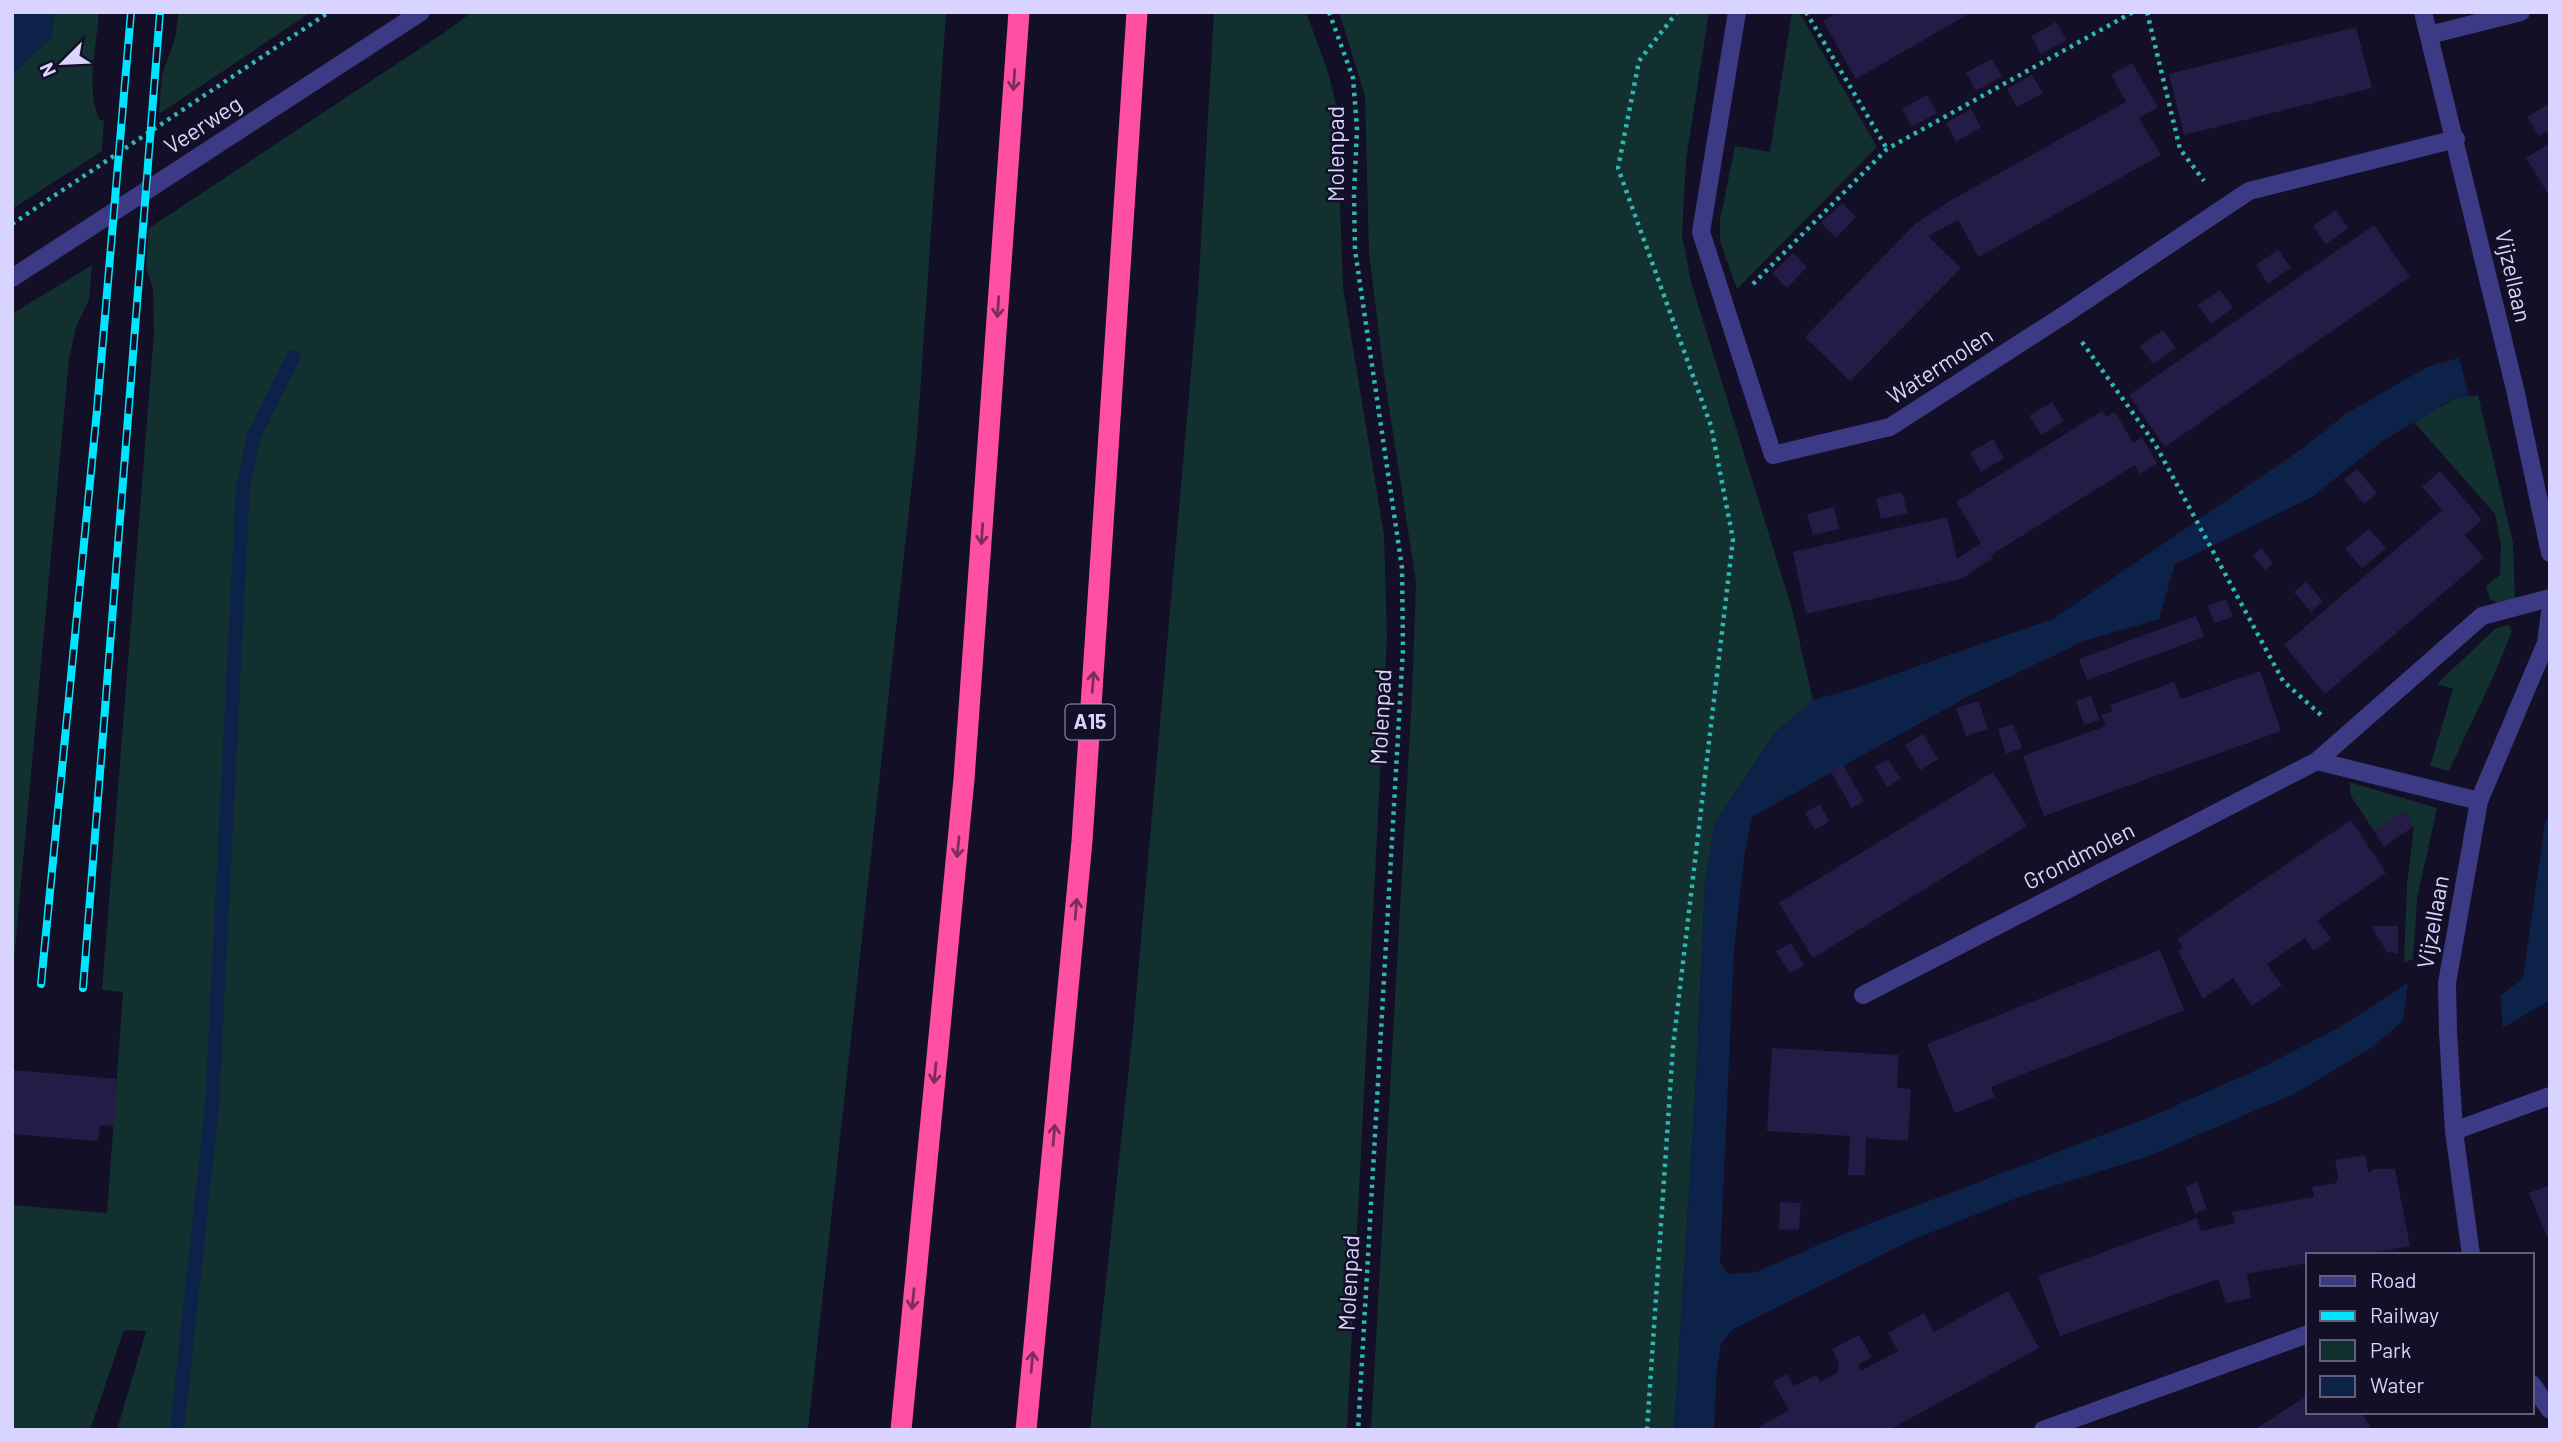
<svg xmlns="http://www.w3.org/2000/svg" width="2562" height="1442" viewBox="0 0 2562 1442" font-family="Barlow,sans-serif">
  <rect width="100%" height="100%" fill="#130f26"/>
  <g fill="#12302f">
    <path d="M54 12H99C97 42 85 93 100 120L104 121 102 151 12 209V74L51 38Z"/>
    <polygon points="179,12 311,12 159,114 162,75 175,38"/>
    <polygon points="472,12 946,12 917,437 808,1430 117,1430 146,1331 124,1330 90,1430 14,1430 12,1428 12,1205 107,1213 123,992 102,990 154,332 153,288 146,268 149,228 445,32"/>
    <polygon points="1214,12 1306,12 1329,75 1339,118 1339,177 1343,288 1384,535 1387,637 1347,1430 1090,1430 1133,1030 1198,293"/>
    <polygon points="1339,12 1709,12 1686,160 1682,235 1691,282 1792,609 1813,700 1774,734 1715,824 1705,884 1696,1080 1674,1430 1371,1430 1412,694 1416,582 1384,375 1369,253 1365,96"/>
    <polygon points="1792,12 1799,12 1877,147 1737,289 1720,241 1720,220 1735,146 1770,152"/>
    <polygon points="92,265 89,300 76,327 69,359 12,982 12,314"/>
    <polygon points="2478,395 2513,543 2515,601 2505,606 2490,599 2486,586 2500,575 2501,546 2495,514 2414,422 2456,398"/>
    <path d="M2509 625 2512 631C2494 679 2470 724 2449 771L2430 766 2453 689 2437 684 2496 628Z"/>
    <polygon points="2349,782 2437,808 2417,898 2413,959 2404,963 2407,884 2414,826 2404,811 2374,831 2351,796"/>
  </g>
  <g fill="#0c2248">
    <polygon points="12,12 54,12 51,38 12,74"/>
    <polygon points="2459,358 2469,397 2455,398 2384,440 2312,497 2175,564 2159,619 2084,641 1967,697 1752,817 1744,858 1734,950 1720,1263 1728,1274 1756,1272 1858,1228 2150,1117 2261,1068 2340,1027 2408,983 2403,1021 2371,1048 2294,1094 2149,1156 2022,1196 1907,1242 1733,1329 1721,1344 1717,1368 1714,1430 1674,1430 1696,1080 1705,884 1715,824 1774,734 1813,700 1855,688 2053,619 2303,448 2347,413 2427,367"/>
    <polygon points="2550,817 2550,1000 2503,1028 2500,996 2523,978 2545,822"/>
  </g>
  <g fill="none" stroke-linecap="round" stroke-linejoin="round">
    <polyline stroke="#0c2248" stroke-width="14" points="177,1430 212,1106 243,486 254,436 293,357"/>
  </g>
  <g fill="#241b47">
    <polygon points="1838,12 1972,12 1856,79 1823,21"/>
    <polygon points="2056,22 2067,40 2041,54 2031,36"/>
    <polygon points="2356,27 2372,88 2184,135 2169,74"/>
    <polygon points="1991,59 2002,76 1976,91 1966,73"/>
    <polygon points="2132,63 2158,107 2139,118 2161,155 1979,257 1958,220 1928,236 1961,268 1850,381 1805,337 1915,224 1948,202 2126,102 2111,75"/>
    <polygon points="2032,75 2043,93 2017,107 2007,89"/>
    <polygon points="1927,95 1937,113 1912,127 1902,109"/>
    <polygon points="2550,103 2550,129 2539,136 2527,117"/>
    <polygon points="1971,109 1981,127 1956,142 1946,123"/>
    <polygon points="2550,143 2550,197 2526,158"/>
    <polygon points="1842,203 1856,217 1836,238 1821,223"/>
    <polygon points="2336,210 2348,228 2326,244 2313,226"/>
    <polygon points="2374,225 2410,277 2165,447 2129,395"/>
    <polygon points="2278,250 2291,268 2268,284 2256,265"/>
    <polygon points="1793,253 1807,267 1787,288 1772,273"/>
    <polygon points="2220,290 2233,308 2211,324 2198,305"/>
    <polygon points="2163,330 2176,348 2153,364 2140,346"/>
    <polygon points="2052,402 2064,421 2041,435 2029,416"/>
    <polygon points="2102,411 2106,417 2115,412 2133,443 2142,437 2157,463 2140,474 2135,465 1991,555 1993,558 1961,579 1806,614 1793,552 1947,517 1957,559 1981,543 1956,502"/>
    <polygon points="1993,439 2004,458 1981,472 1970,453"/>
    <polygon points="2357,469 2377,493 2364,504 2344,479"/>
    <polygon points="2440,471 2482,520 2465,535 2484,558 2325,694 2284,645 2442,510 2422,487"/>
    <polygon points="1902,492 1908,513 1881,519 1876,498"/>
    <polygon points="1834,507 1839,529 1813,535 1807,514"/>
    <polygon points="2369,529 2386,548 2362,568 2345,549"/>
    <polygon points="2261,548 2273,563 2265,570 2253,555"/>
    <polygon points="2306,582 2323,601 2311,612 2294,592"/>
    <polygon points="2226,599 2233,617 2214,623 2208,606"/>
    <polygon points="2196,616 2204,637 2087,680 2079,659"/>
    <polygon points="2260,671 2281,731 2044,816 2023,756 2106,726 2101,715 2113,711 2110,705 2174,682 2181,699"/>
    <polygon points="2091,696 2100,720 2084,725 2076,701"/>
    <polygon points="1979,701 1988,729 1966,736 1956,708"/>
    <polygon points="2013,724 2022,748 2006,754 1998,729"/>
    <polygon points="1923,734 1938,759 1920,770 1905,745"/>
    <polygon points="1888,759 1901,779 1887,787 1875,767"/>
    <polygon points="1843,765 1864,801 1852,808 1831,772"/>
    <polygon points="1993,772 2027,826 1813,958 1779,903"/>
    <polygon points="1820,804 1829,822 1815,830 1805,813"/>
    <polygon points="2404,811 2414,826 2384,847 2374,831"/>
    <polygon points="2351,820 2386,873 2318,920 2331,939 2313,951 2305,938 2267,964 2282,985 2268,995 2252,1006 2233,978 2203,999 2178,951 2183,947 2177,939"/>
    <polygon points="2371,926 2398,926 2398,954 2387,952"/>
    <polygon points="1791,943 1804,965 1790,973 1776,951"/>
    <polygon points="2160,950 2184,1010 1991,1087 1995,1097 1955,1113 1927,1044"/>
    <polygon points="1772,1048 1899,1055 1897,1088 1911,1089 1908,1141 1866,1138 1865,1175 1848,1175 1850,1136 1767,1131"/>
    <polygon points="12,1070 117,1079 114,1126 100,1125 98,1141 12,1134"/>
    <polygon points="2365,1155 2368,1173 2374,1169 2395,1169 2410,1246 2358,1255 2308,1255 2308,1263 2247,1274 2251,1298 2226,1303 2218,1279 2060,1336 2038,1276 2197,1218 2201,1231 2235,1223 2232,1212 2314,1197 2312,1187 2336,1183 2338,1177 2335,1160"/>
    <polygon points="2197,1182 2207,1209 2195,1214 2186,1187"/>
    <polygon points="2550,1185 2550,1244 2529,1193"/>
    <polygon points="1780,1202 1801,1203 1799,1230 1779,1229"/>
    <polygon points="2008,1291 2039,1348 1889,1430 1754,1430 1789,1410 1773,1382 1787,1374 1794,1386 1816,1375 1820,1382 1837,1373 1839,1363 1832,1349 1859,1335 1872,1357 1858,1365 1861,1371 1898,1351 1888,1333 1924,1313 1934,1332"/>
    <polygon points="2308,1395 2308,1412 2361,1412 2372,1430 2254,1430"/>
  </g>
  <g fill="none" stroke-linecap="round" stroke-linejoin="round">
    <g stroke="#2fb8b0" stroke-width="4.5" stroke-dasharray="3.5 5" stroke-linecap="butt">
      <polyline points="1329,12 1353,78 1357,129 1354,195 1355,250 1402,568 1403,649 1358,1430"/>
      <polyline points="1806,12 1887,149"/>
      <polyline points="2147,12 2180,149 2204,181"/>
      <polyline points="12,224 329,12"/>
      <polyline points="1753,284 1887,149 2133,12"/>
      <polyline points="2082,342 2155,444 2283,681 2321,715"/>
      <polyline points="1647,1430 1673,1047 1733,539 1711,426 1618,168 1639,61 1677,12"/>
    </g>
    <g stroke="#3d3a85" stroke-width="18">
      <polyline points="1737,12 1701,232 1773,455 1890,427 2064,315 2249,191 2456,139"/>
      <polyline points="2423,12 2515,389 2550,553"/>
      <polyline points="2429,35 2521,12"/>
      <polyline points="12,278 421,12"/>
      <polyline points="2317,761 2482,616 2550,598"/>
      <polyline points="1863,995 2317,761 2479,801"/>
      <polyline points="2454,1131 2550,1096"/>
      <polyline points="2471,1255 2454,1131 2448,1032 2447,983 2479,801 2546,643 2550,612"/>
      <polyline points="2532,1384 2550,1410"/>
      <polyline points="2043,1430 2308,1334"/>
    </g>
    <g stroke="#ff4fa3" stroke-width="21">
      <polyline points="901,1430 964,779 1019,12"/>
      <polyline points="1026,1430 1082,841 1137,12"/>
    </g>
    <g stroke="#00e5ff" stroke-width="8">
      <g id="rail">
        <polyline points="41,984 97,410 131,12"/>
        <polyline points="83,988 160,12"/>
      </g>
    </g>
    <use href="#rail" stroke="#130f26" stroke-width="5" stroke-dasharray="16" stroke-linecap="butt"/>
  </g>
  <defs><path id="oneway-shaft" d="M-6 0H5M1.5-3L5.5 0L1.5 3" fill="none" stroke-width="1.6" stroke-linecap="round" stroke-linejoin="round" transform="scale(1.75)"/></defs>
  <g stroke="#7d2c5e">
    <use href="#oneway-shaft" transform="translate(1014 80) rotate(94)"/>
    <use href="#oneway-shaft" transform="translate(998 307) rotate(94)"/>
    <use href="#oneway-shaft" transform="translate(982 534) rotate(94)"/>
    <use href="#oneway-shaft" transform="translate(1093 682) rotate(-86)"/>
    <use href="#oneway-shaft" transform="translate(958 847) rotate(96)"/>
    <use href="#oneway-shaft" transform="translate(1076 909) rotate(-85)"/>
    <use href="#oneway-shaft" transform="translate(935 1073) rotate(96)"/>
    <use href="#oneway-shaft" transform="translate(1054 1135) rotate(-85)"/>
    <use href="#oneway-shaft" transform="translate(913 1299) rotate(96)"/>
    <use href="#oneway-shaft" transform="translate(1032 1362) rotate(-85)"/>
  </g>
  <g text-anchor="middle" stroke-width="5" stroke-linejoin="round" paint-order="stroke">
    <rect fill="#130f26" stroke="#9e99be" stroke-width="2" x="1065.5" y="704.5" width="49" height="35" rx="5"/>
    <g font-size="21" font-weight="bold" fill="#d9d4ff">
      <text x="1090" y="729">A15</text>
    </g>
    <g font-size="23" fill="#d9d4ff" stroke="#130f26">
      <text transform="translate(203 125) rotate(-33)" y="8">Veerweg</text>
      <text transform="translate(1336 154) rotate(-90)" y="8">Molenpad</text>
      <text transform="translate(2513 276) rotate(77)" y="8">Vijzellaan</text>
      <text transform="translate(1940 366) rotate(-33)" y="8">Watermolen</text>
      <text transform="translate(1381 717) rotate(-87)" y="8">Molenpad</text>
      <text transform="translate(2079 856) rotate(-27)" y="8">Grondmolen</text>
      <text transform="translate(2433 922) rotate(-80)" y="8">Vijzellaan</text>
      <text transform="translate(1349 1283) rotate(-87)" y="8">Molenpad</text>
    </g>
  </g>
  <rect width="2562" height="1442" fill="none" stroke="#d9d4ff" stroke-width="28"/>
  <rect x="2306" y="1253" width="228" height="161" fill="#130f26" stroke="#625e7d" stroke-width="2"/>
  <rect x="2320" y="1276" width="35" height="10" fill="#3d3a85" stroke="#625e7d" stroke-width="2"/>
  <text x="2370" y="1288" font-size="21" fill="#d9d4ff">Road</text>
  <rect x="2320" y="1311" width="35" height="10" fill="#00e5ff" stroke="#625e7d" stroke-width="2"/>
  <text x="2370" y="1323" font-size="21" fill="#d9d4ff">Railway</text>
  <rect x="2320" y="1340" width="35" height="21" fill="#12302f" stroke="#625e7d" stroke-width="2"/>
  <text x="2370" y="1358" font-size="21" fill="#d9d4ff">Park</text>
  <rect x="2320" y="1376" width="35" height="21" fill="#0c2248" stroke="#625e7d" stroke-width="2"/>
  <text x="2370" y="1393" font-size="21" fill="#d9d4ff">Water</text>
  <g transform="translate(63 63) rotate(246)" stroke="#130f26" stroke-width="5" paint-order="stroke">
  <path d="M0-5L12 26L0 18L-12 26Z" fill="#d9d4ff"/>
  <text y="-10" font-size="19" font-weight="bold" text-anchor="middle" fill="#d9d4ff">N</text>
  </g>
</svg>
